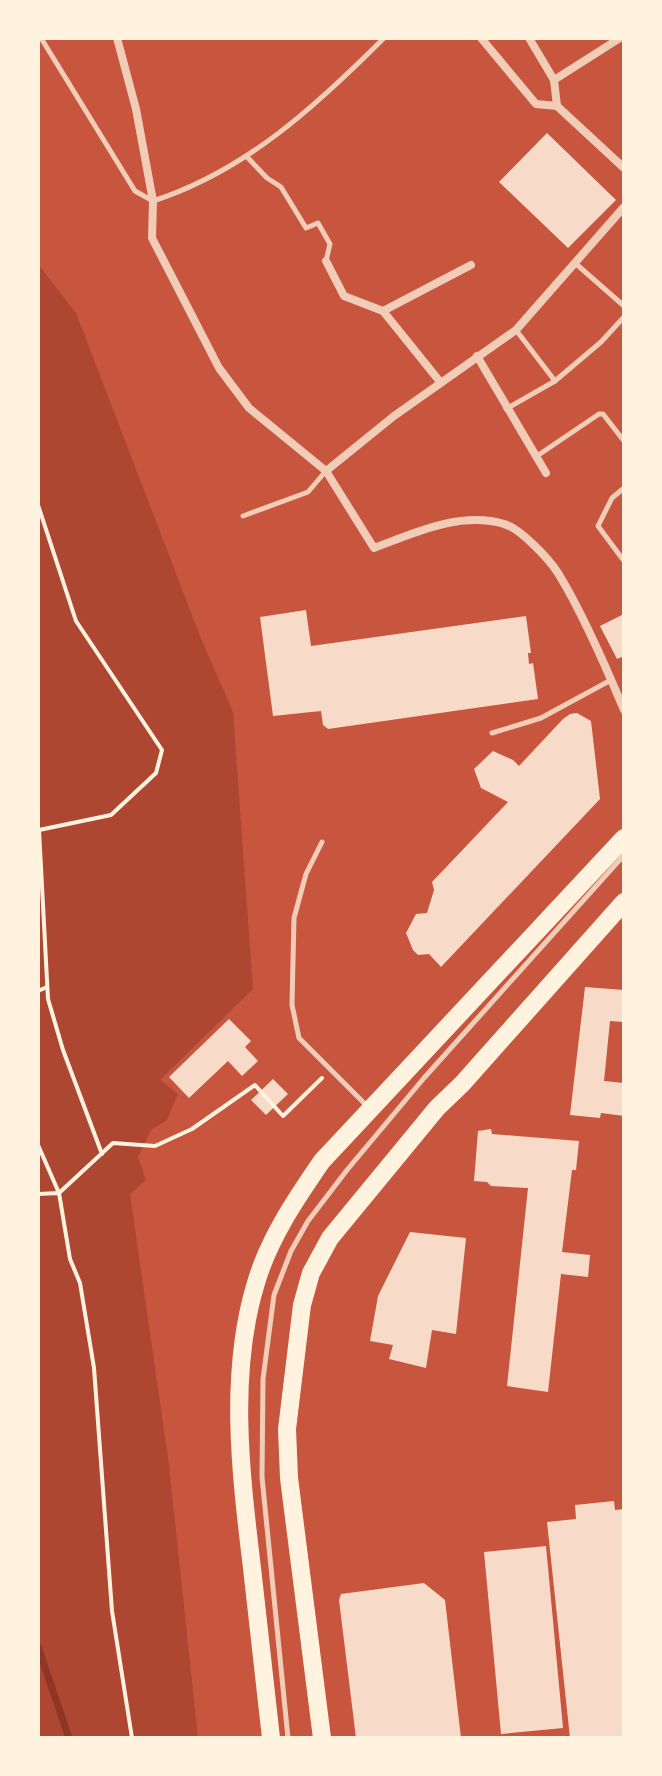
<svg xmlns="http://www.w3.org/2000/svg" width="662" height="1776" viewBox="0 0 662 1776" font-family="Raleway,sans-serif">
  <rect width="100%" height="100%" fill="#c8553d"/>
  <polygon fill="#ae4732" points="38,264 76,313 200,636 233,712 253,989 160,1080 178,1094 167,1120 151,1130 138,1157 146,1180 130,1194 169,1465 198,1738 38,1738"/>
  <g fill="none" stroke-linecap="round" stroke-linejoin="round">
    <polyline stroke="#8f3625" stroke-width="7" points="38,1647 69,1738"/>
  </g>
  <g fill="#f7dbc8">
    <polygon points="547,133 616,200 568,248 499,182"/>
    <polygon points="306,610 311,646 526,616 531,653 528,653 529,664 533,663 538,699 328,729 323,725 321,711 273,716 260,617"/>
    <polygon points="624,614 624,656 617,659 600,626"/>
    <polygon points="577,713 591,721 600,799 441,967 429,954 418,955 413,950 406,933 416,914 427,913 434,890 432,882 508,802 481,788 474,769 493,751 513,760 519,766 563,719 570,714"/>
    <polygon points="585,987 624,990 624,1022 610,1021 604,1081 624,1083 624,1116 601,1113 600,1118 570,1115"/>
    <polygon points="229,1019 251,1041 245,1047 258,1061 242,1076 228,1061 189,1098 169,1077"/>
    <polygon points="273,1079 288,1094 266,1115 251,1100"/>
    <polygon points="491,1129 492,1134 579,1141 576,1170 572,1170 562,1252 590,1255 588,1277 561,1274 548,1392 507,1386 528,1188 491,1186 487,1182 474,1181 478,1131"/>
    <polygon points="410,1232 466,1238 456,1334 432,1330 426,1368 389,1359 393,1345 370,1341 378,1296"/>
    <polygon points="614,1501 615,1510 624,1509 624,1738 570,1738 547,1522 576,1519 575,1505"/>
    <polygon points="546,1546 563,1728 501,1734 484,1552"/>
    <polygon points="424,1583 445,1600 461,1738 356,1738 339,1600 341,1594"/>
  </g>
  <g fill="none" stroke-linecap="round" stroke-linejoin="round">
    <g stroke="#fff3e0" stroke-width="4">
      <polyline points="38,505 76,621 162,750 156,773 111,815 39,830"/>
      <polyline points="39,830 48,999 63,1050 102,1154"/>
      <polyline points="38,991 47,987"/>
      <polyline points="38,1145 59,1193 113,1143 155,1146 192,1129 255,1085 283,1116 322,1078"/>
      <polyline points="38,1194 59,1193 70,1259 80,1283 94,1368 112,1611 132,1738"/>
    </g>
    <g stroke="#f1ccb7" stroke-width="5">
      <path d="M41 38 135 191 153 201C246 171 317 105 384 38"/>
      <polyline points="247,157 267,178 281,187 306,228 318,223 330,244 326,261"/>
      <polyline points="575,263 624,306"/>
      <polyline points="516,330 555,381"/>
      <polyline points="506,409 555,381 601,342 624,317"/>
      <polyline points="537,456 599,414 603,414 624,441"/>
      <polyline points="624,488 612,498 598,526 624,561"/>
      <polyline points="243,516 308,492 325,472"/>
      <polyline points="492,733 541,718 611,680"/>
      <polyline points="322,842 306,874 294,918 292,1005 299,1038 366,1105"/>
      <polyline points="288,1738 262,1477 263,1379 274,1295 291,1251 308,1221 347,1170 424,1078 624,855"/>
    </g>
    <g stroke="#f1ccb7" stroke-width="8">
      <path d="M117 38 136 109 153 201 152 238 219 368 249 408 326 471 374 548C414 533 460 511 504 524 520 528 549 559 558 573 582 612 606 667 624 710"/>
      <polyline points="481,38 536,104 557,106"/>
      <polyline points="529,38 554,80 557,106 624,168"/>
      <polyline points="554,80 620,38"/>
      <polyline points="326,261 344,296 383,311 441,383"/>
      <polyline points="383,311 471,265"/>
      <polyline points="477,356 546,473"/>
      <polyline points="326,471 394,416 516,330 624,207"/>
    </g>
    <g stroke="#fff3e0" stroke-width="18">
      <path d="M271 1738C265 1681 258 1625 252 1568 241 1476 228 1374 256 1283 269 1238 296 1199 322 1161L624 838"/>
      <polyline points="322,1738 289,1478 287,1429 302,1305 311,1273 330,1238 437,1108 462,1084 624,902"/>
    </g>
  </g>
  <rect width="662" height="1776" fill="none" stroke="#fff3e0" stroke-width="80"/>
</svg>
